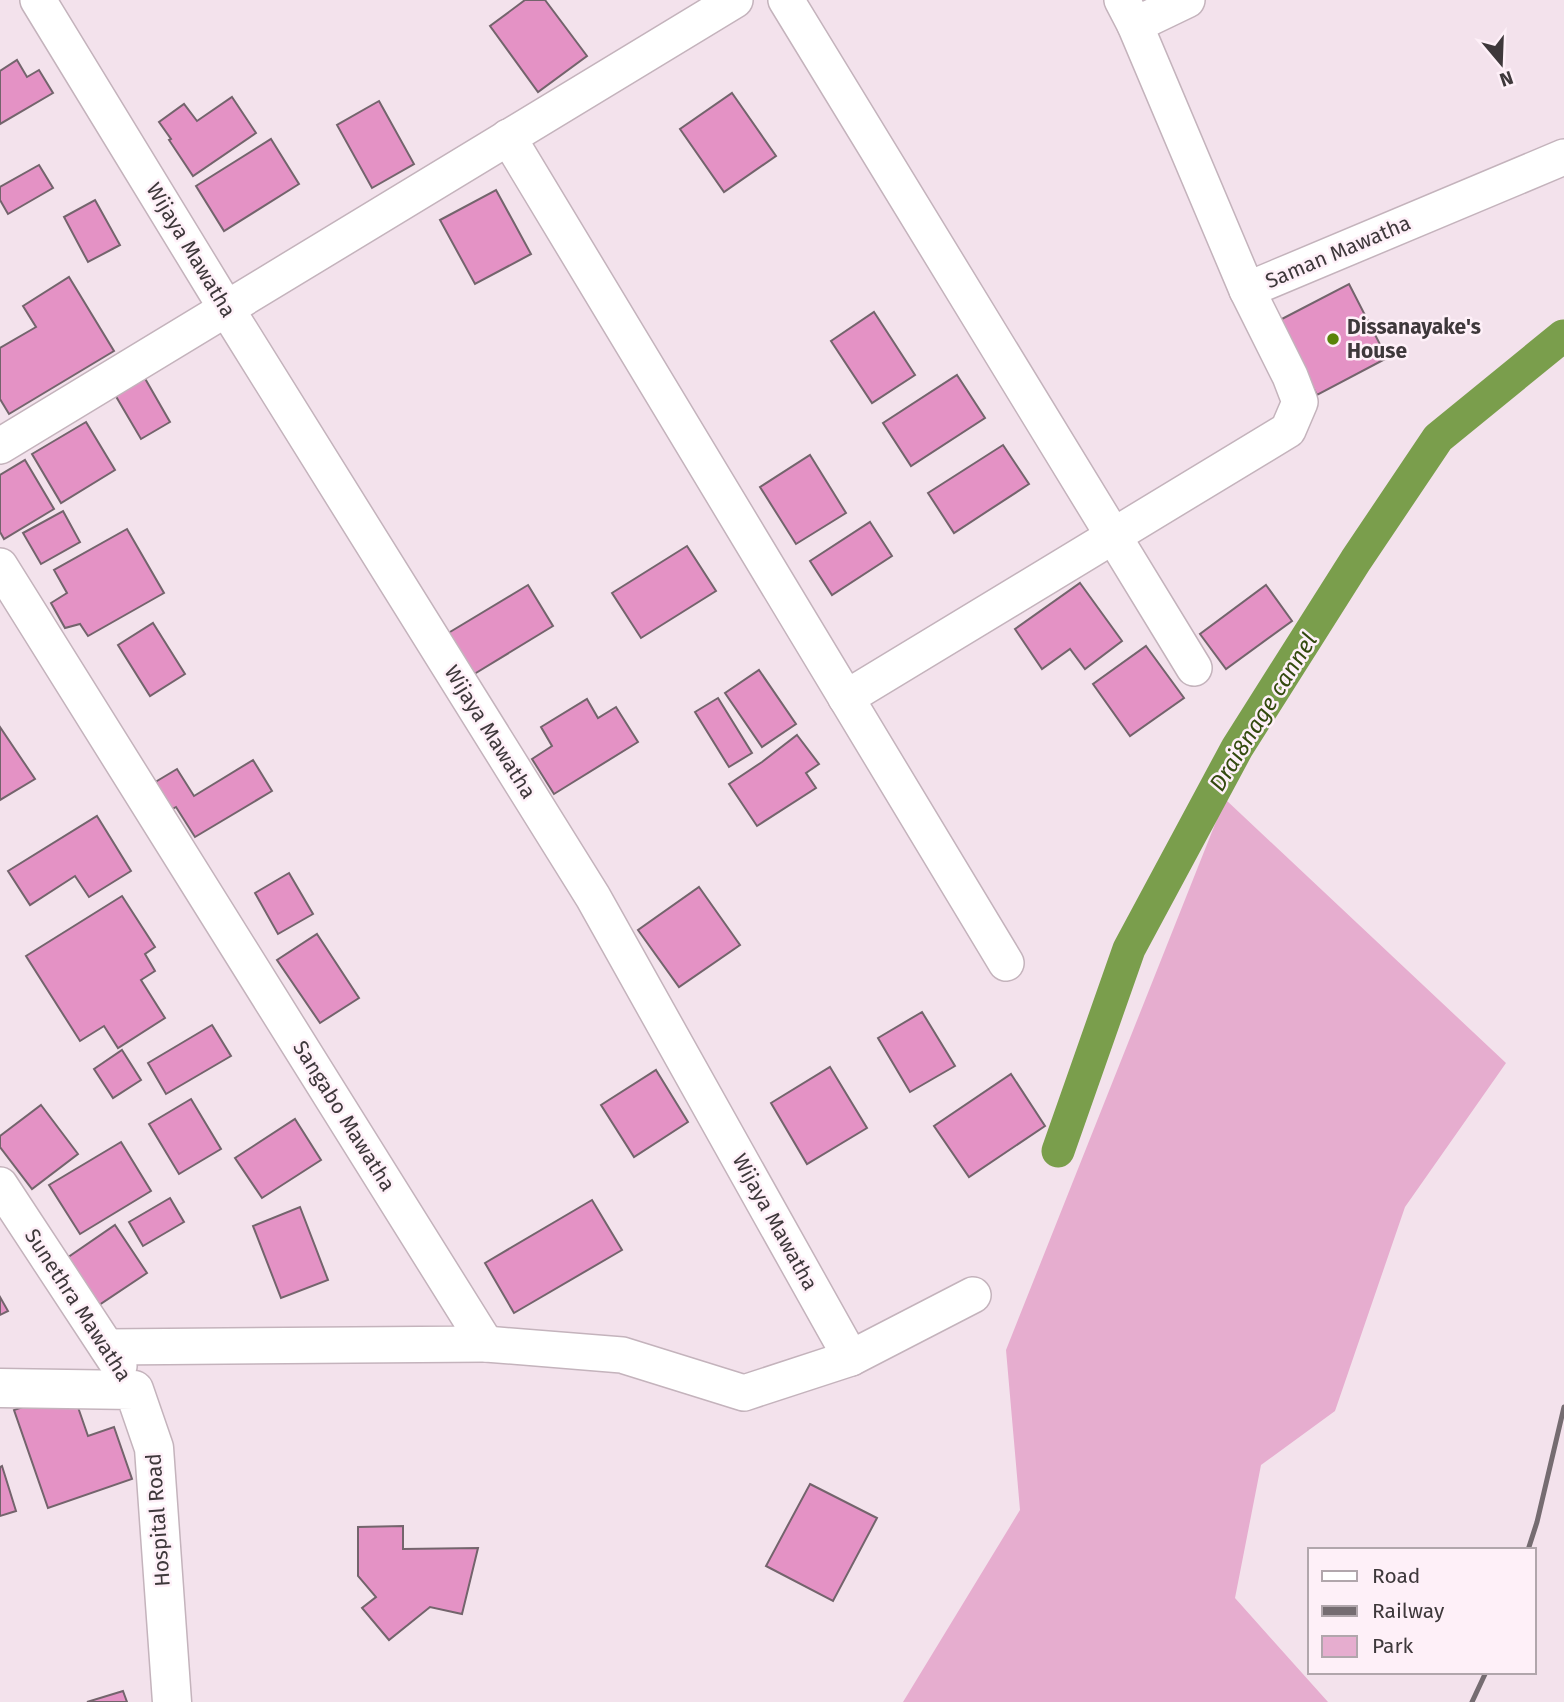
<svg xmlns="http://www.w3.org/2000/svg" width="1564" height="1702" viewBox="0 0 1564 1702" font-family="'Fira Sans',sans-serif">
  <rect width="100%" height="100%" fill="#f3e2ec"/>
  <polygon fill="#e6adcf" points="1225,799 1506,1063 1405,1207 1335,1411 1261,1465 1235,1598 1328,1702 903,1702 1020,1510 1006,1350"/>
  <g fill="none" stroke-linecap="round" stroke-linejoin="round">
    <polyline stroke="#7a9e4c" stroke-width="33" points="1058,1151 1129,949 1237,748 1356,560 1438,438 1563,336"/>
  </g>
  <g fill="#e492c5" stroke="#73646c" stroke-width="2">
    <polygon points="525,0 545,0 587,56 538,92 490,26"/>
    <polygon points="17,60 27,77 39,70 53,93 0,124 0,71"/>
    <polygon points="732,93 776,156 724,192 680,129"/>
    <polygon points="232,97 256,133 193,176 169,140 171,139 159,122 184,104 197,121"/>
    <polygon points="379,101 414,164 372,188 337,125"/>
    <polygon points="271,139 299,184 224,231 196,186"/>
    <polygon points="39,165 53,188 8,214 0,200 0,187"/>
    <polygon points="496,190 531,254 475,284 440,220"/>
    <polygon points="95,200 120,245 88,262 64,217"/>
    <polygon points="69,277 114,351 9,414 0,399 0,348 36,327 23,306"/>
    <polygon points="1349,284 1387,358 1317,395 1278,321"/>
    <polygon points="874,312 915,375 872,403 831,341"/>
    <polygon points="143,375 170,422 141,439 114,393"/>
    <polygon points="957,375 985,418 911,466 883,423"/>
    <polygon points="86,422 115,470 61,503 32,454"/>
    <polygon points="1003,445 1029,484 954,533 928,493"/>
    <polygon points="810,455 846,513 796,544 760,487"/>
    <polygon points="25,460 54,509 4,539 0,532 0,475"/>
    <polygon points="63,511 80,542 41,564 23,533"/>
    <polygon points="870,522 892,556 832,595 810,561"/>
    <polygon points="127,529 164,593 88,636 80,624 65,628 51,603 67,593 54,570"/>
    <polygon points="687,546 716,591 641,638 612,593"/>
    <polygon points="1080,583 1122,641 1085,669 1070,649 1042,669 1015,629"/>
    <polygon points="528,585 553,626 471,676 445,635"/>
    <polygon points="1266,585 1292,621 1226,669 1200,634"/>
    <polygon points="153,623 185,674 150,696 118,645"/>
    <polygon points="1146,646 1184,698 1130,736 1093,684"/>
    <polygon points="759,670 796,724 762,747 725,693"/>
    <polygon points="718,698 752,753 729,767 695,712"/>
    <polygon points="587,699 598,718 616,707 638,742 554,794 532,759 552,746 541,727"/>
    <polygon points="0,727 35,779 0,800"/>
    <polygon points="797,735 819,764 806,773 816,788 757,826 729,784 762,762"/>
    <polygon points="253,760 272,791 195,837 176,807 169,811 152,784 177,769 194,796"/>
    <polygon points="97,816 131,871 89,897 75,876 30,905 8,871"/>
    <polygon points="289,873 313,914 278,934 255,893"/>
    <polygon points="699,887 740,945 679,987 638,930"/>
    <polygon points="122,896 155,947 145,954 155,971 141,980 165,1018 118,1048 104,1026 80,1041 26,956"/>
    <polygon points="317,934 359,998 320,1023 277,960"/>
    <polygon points="922,1012 955,1066 910,1092 878,1038"/>
    <polygon points="212,1025 231,1056 166,1094 148,1063"/>
    <polygon points="122,1050 141,1080 113,1098 94,1069"/>
    <polygon points="830,1067 867,1128 807,1164 771,1103"/>
    <polygon points="656,1070 688,1122 634,1157 601,1105"/>
    <polygon points="1011,1074 1045,1126 969,1177 934,1126"/>
    <polygon points="191,1099 221,1149 179,1174 149,1124"/>
    <polygon points="41,1105 78,1154 32,1189 0,1147 0,1136"/>
    <polygon points="295,1119 321,1160 262,1198 235,1158"/>
    <polygon points="121,1142 151,1191 80,1234 49,1185"/>
    <polygon points="170,1198 184,1222 143,1246 129,1222"/>
    <polygon points="592,1200 622,1250 514,1313 485,1263"/>
    <polygon points="300,1207 328,1280 281,1298 253,1226"/>
    <polygon points="115,1225 147,1273 96,1307 64,1260"/>
    <polygon points="0,1297 8,1311 0,1315"/>
    <polygon points="72,1390 88,1436 114,1427 132,1479 48,1508 14,1410"/>
    <polygon points="2,1466 16,1511 0,1516 0,1467"/>
    <polygon points="810,1484 877,1518 833,1601 766,1566"/>
    <polygon points="403,1526 403,1549 478,1548 462,1614 430,1607 389,1640 362,1608 376,1597 358,1576 358,1527"/>
    <polygon points="123,1691 127,1702 87,1702"/>
  </g>
  <g fill="none" stroke-linecap="round" stroke-linejoin="round">
    <g stroke="#c4b3bc" stroke-width="38">
      <g id="minor">
        <polyline points="38,0 226,308 593,897 851,1358 973,1295"/>
        <polyline points="786,0 1194,668"/>
        <polyline points="1122,0 1135,25 1247,290 1564,157"/>
        <polyline points="1135,25 1187,0"/>
        <polyline points="508,137 1006,963"/>
        <polyline points="0,446 735,0"/>
        <polyline points="0,566 486,1344 107,1347"/>
        <polyline points="846,698 1288,430 1300,402 1290,376 1247,290"/>
        <polyline points="0,1185 119,1366"/>
        <polyline points="486,1344 622,1355 744,1393 851,1358"/>
      </g>
    </g>
    <g stroke="#c4b3bc" stroke-width="41">
      <polyline id="tertiary" points="0,1388 134,1390 154,1448 172,1702"/>
    </g>
    <use href="#minor" stroke="#fff" stroke-width="35"/>
    <use href="#tertiary" stroke="#fff" stroke-width="38"/>
    <g stroke="#756c71" stroke-width="5">
      <polyline points="1528,1550 1537,1522 1564,1407"/>
      <polyline points="1472,1702 1486,1672"/>
    </g>
  </g>
  <circle fill="#598309" stroke="#fef0f8" stroke-width="2.5" cx="1333" cy="339" r="7"/>
  <g text-anchor="middle" stroke-width="5" stroke-linejoin="round" paint-order="stroke">
    <g font-size="21" fill="#3e383b" stroke="#fef0f8">
      <text transform="translate(191 250) rotate(59)" y="7">Wijaya Mawatha</text>
      <text transform="translate(1338 252) rotate(-23)" y="7">Saman Mawatha</text>
      <text transform="translate(490 732) rotate(58)" y="7">Wijaya Mawatha</text>
      <text transform="translate(344 1116) rotate(58)" y="7">Sangabo Mawatha</text>
      <text transform="translate(775 1222) rotate(61)" y="7">Wijaya Mawatha</text>
      <text transform="translate(78 1305) rotate(57)" y="7">Sunethra Mawatha</text>
      <text transform="translate(158 1520) rotate(-94)" y="7">Hospital Road</text>
    </g>
    <g font-size="21" font-weight="bold" fill="#3e383b" stroke="#fef0f8" text-anchor="start">
      <text x="1347" y="334">Dissanayake's<tspan x="1347" dy="24">House</tspan></text>
    </g>
    <g font-size="23" font-style="italic" fill="#334a0e" stroke="#fef0f8">
      <text transform="translate(1263 712) rotate(-58)" y="8">Drai8nage cannel</text>
    </g>
  </g>
  <rect x="1308" y="1548" width="228" height="126" fill="#fef0f8" stroke="#b1a6ac" stroke-width="2"/>
  <rect x="1322" y="1571" width="35" height="10" fill="#ffffff" stroke="#b1a6ac" stroke-width="2"/>
  <text x="1372" y="1583" font-size="21" fill="#3e383b">Road</text>
  <rect x="1322" y="1606" width="35" height="10" fill="#756c71" stroke="#b1a6ac" stroke-width="2"/>
  <text x="1372" y="1618" font-size="21" fill="#3e383b">Railway</text>
  <rect x="1322" y="1636" width="35" height="21" fill="#e6adcf" stroke="#b1a6ac" stroke-width="2"/>
  <text x="1372" y="1653" font-size="21" fill="#3e383b">Park</text>
  <g transform="translate(1501 63) rotate(161)" stroke="#fef0f8" stroke-width="5" paint-order="stroke">
  <path d="M0-5L12 26L0 18L-12 26Z" fill="#3e383b"/>
  <text y="-10" font-size="19" font-weight="bold" text-anchor="middle" fill="#3e383b">N</text>
  </g>
</svg>
